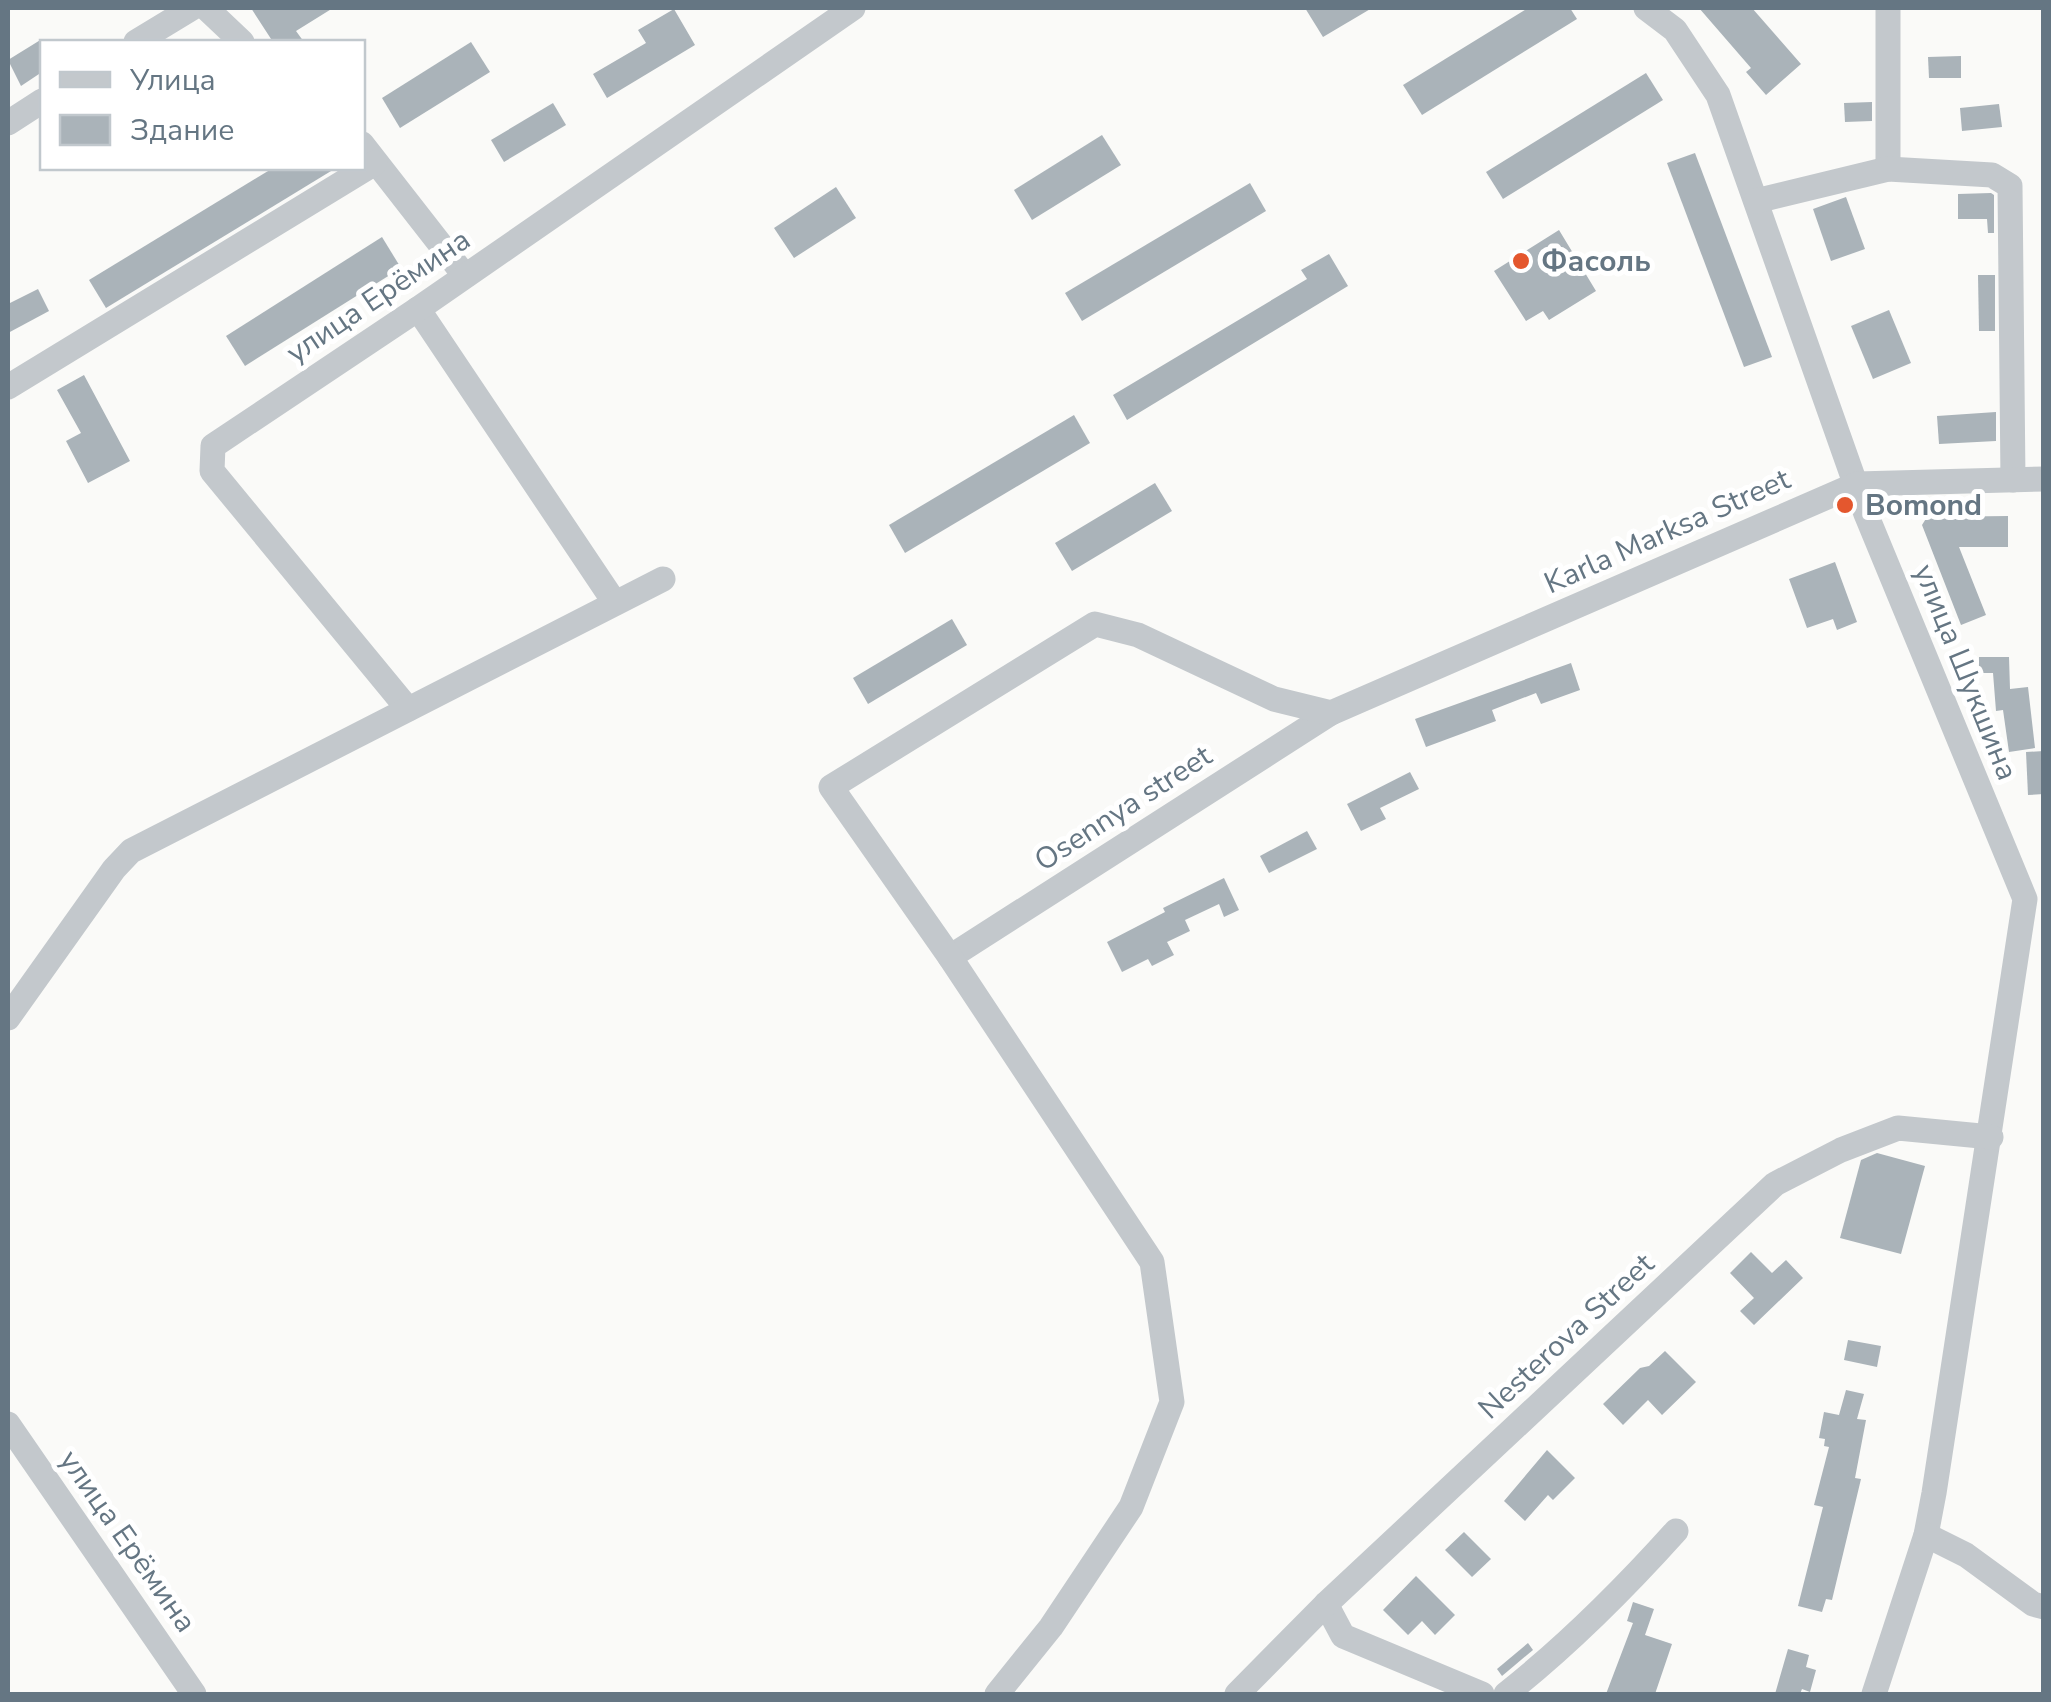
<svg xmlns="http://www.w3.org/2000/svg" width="2051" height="1702" viewBox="0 0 2051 1702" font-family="'Nunito Sans',sans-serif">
  <rect width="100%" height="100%" fill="#fafaf8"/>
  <g fill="#aab3b9">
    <polygon points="251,8 333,8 296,31 304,42 273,42"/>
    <polygon points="1305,8 1372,8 1323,37"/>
    <polygon points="1528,8 1570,8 1577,19 1422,115 1403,85"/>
    <polygon points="1699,8 1752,8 1801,64 1766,95 1746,72 1751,68"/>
    <polygon points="674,9 695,45 607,98 593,74 646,43 638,30"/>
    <polygon points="42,39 42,72 21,86 8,60"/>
    <polygon points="471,42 490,72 400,128 382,98"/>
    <polygon points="1961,56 1961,78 1929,78 1928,57"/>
    <polygon points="1646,73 1663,100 1503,199 1486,172"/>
    <polygon points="1872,102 1872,121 1845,122 1844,103"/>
    <polygon points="553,103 566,125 504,162 491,140"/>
    <polygon points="1999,104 2002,127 1962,131 1960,108"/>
    <polygon points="1102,135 1121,165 1032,220 1014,190"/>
    <polygon points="1695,153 1772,357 1744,367 1667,163"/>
    <polygon points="273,168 336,168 106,308 89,280"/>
    <polygon points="1250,183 1266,211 1082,321 1065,293"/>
    <polygon points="836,187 856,218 794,258 774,228"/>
    <polygon points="1991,193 1994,195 1994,233 1988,233 1987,219 1958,219 1958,194"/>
    <polygon points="1846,197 1865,249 1831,261 1813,209"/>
    <polygon points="1559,230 1596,291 1549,320 1543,311 1526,321 1494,271"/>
    <polygon points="382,237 401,268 245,366 226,336"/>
    <polygon points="1329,254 1348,286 1127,420 1113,395 1307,279 1301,270"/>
    <polygon points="1978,275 1995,275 1995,331 1979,331"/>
    <polygon points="38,289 49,311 8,333 8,304"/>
    <polygon points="1889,310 1911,363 1873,379 1851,326"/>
    <polygon points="84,375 130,461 88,483 66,441 81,433 57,390"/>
    <polygon points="1996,412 1996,441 1939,444 1937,416"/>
    <polygon points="1074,415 1090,443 905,553 889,525"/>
    <polygon points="1155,483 1172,511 1072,571 1055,543"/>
    <polygon points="2008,516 2008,547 1959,547 1986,615 1961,625 1922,525 1927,517"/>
    <polygon points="1835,562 1857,622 1837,630 1833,619 1807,628 1789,579"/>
    <polygon points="952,619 967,645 868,704 853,678"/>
    <polygon points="1979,657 2009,657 2010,689 2028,687 2035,748 2009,752 2003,710 1996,711 1993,673 1979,673"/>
    <polygon points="1571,663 1580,690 1541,704 1536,693 1492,710 1496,721 1426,747 1415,719"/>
    <polygon points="2044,751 2044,794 2028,795 2026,752"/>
    <polygon points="1410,772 1419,789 1380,808 1386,819 1361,831 1347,804"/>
    <polygon points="1307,831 1317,849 1269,873 1260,856"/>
    <polygon points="1224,878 1239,910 1224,917 1219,904 1185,920 1190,931 1167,942 1174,955 1152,966 1148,959 1122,972 1107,942 1165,912 1163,908"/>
    <polygon points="1877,1153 1925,1166 1901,1254 1840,1238 1861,1160"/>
    <polygon points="1751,1252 1772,1273 1786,1260 1803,1278 1754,1325 1740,1311 1754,1298 1730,1273"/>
    <polygon points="1848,1340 1881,1346 1877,1367 1844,1360"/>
    <polygon points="1665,1351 1696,1382 1662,1415 1648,1400 1623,1425 1603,1404 1640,1368 1649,1366"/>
    <polygon points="1846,1390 1864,1394 1857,1419 1866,1420 1855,1478 1861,1479 1832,1600 1826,1599 1822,1612 1798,1606 1823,1507 1814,1505 1829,1447 1824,1446 1825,1439 1819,1438 1824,1412 1839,1415"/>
    <polygon points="1547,1450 1575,1478 1553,1500 1548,1495 1525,1521 1504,1501"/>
    <polygon points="1464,1532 1491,1559 1472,1577 1445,1550"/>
    <polygon points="1416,1576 1455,1615 1435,1635 1422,1621 1408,1635 1383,1610"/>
    <polygon points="1633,1602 1654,1609 1645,1635 1672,1644 1655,1694 1606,1694 1633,1623 1627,1621"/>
    <polygon points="1528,1643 1533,1650 1502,1676 1497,1669"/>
    <polygon points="1788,1649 1809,1655 1806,1667 1816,1670 1810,1692 1802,1689 1800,1694 1775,1694"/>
  </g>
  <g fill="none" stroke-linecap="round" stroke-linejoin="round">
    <g stroke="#c3c8cc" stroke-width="25">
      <polyline points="206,8 242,42"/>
      <polyline points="1646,8 1675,30 1718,95 1866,514 2025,899 1934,1493 1926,1535 1874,1694"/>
      <polyline points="1888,8 1888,169"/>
      <polyline points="136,42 192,8"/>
      <polyline points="8,123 42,101"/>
      <polyline points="362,144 465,276"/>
      <polyline points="1756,201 1888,169 1992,175 2010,186 2013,480"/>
      <polyline points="418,309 615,603"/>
      <polyline points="8,387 375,163"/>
      <polyline points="408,709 212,471 213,446 418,309 853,8"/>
      <polyline points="950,957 1331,713 1857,484 2044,479"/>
      <polyline points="8,1018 114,869 131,851 663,579"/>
      <polyline points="8,1424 194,1694"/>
      <polyline points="1926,1535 1966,1555 2033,1604 2044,1607"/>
      <polyline points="1326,1604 1343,1636 1482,1694"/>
      <polyline points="997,1694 1051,1627 1131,1507 1172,1402 1152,1262 950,957 831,787 1095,624 1138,635 1274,699 1331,713"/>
      <polyline points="1237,1694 1326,1604 1775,1184 1841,1150 1898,1128 1991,1137"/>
      <path d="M1506 1694C1568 1645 1623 1590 1676 1531"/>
    </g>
  </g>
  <g fill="#e4572e" stroke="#fff" stroke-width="4">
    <circle cx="1521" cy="261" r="10"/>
    <circle cx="1845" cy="505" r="10"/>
  </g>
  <g text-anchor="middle" stroke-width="10" stroke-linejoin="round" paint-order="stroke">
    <g font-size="30" font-weight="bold" fill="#657683" stroke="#fff" text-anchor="start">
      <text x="1541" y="271">Фасоль</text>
      <text x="1865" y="515">Bomond</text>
    </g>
    <g font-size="30" fill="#657683" stroke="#fff">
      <text transform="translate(378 296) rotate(-34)" y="10">улица Ерёмина</text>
      <text transform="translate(1667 531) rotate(-24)" y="10">Karla Marksa Street</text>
      <text transform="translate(1966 672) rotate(68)" y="10">улица Шукшина</text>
      <text transform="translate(1123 808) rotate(-33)" y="10">Osennya street</text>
      <text transform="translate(1566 1336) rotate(-43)" y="10">Nesterova Street</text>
      <text transform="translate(128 1541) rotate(55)" y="10">улица Ерёмина</text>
    </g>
  </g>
  <rect width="2051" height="1702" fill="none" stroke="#657683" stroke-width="20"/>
  <rect x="40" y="40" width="325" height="130" fill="#ffffff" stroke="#c1c8cd" stroke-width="2.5"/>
  <rect x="60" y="72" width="50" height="15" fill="#c3c8cc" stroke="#c1c8cd" stroke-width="2.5"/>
  <text x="130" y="90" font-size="30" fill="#657683">Улица</text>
  <rect x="60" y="115" width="50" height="30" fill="#aab3b9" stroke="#c1c8cd" stroke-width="2.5"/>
  <text x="130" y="140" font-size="30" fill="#657683">Здание</text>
</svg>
